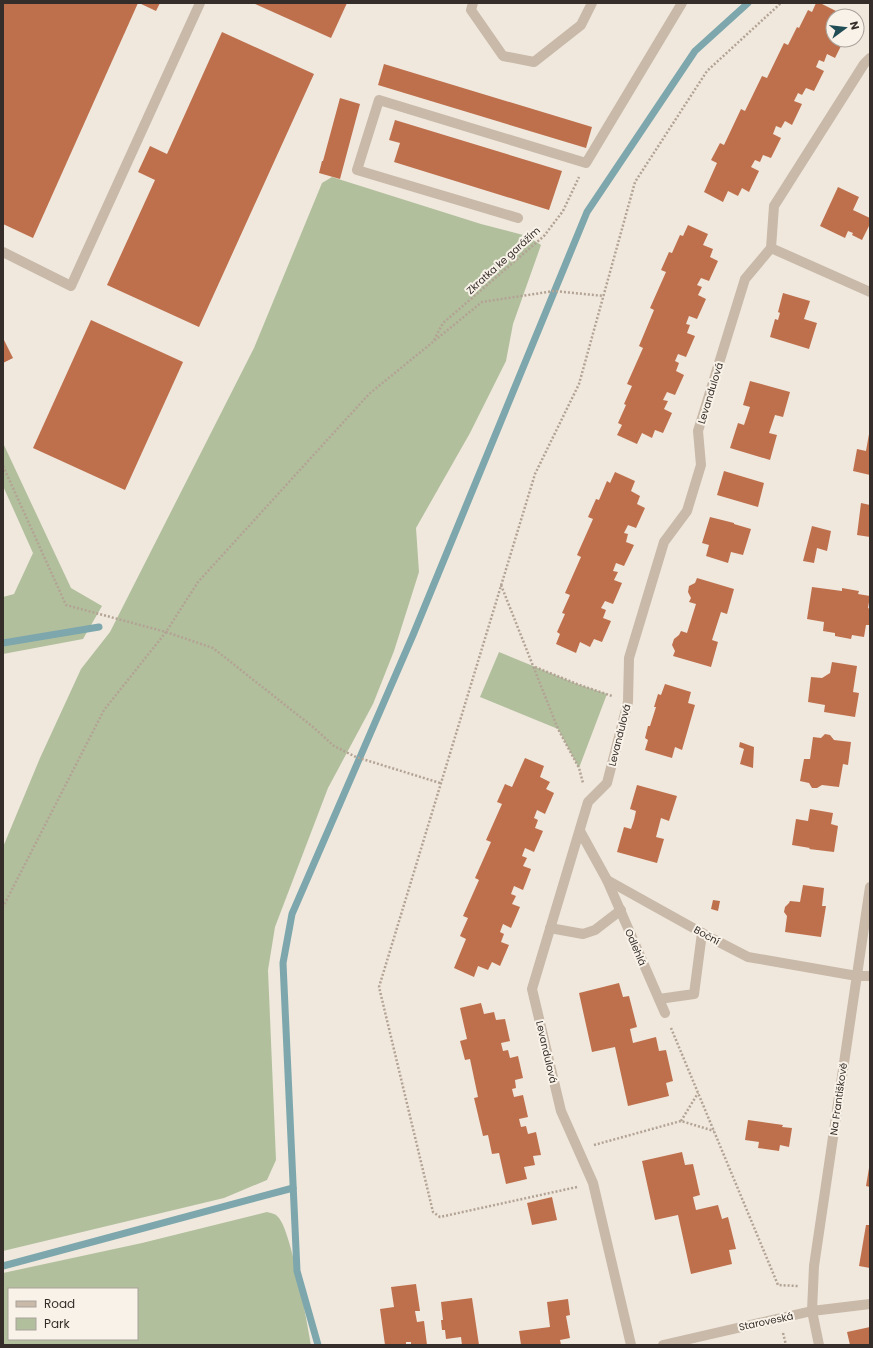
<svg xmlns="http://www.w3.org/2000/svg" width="873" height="1348" viewBox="0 0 873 1348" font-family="Poppins,sans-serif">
  <rect width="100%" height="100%" fill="#f0e8dd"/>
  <g fill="#b1bf9d" fill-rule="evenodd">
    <polygon points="332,177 481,224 527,236 541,245 513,324 506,361 470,433 416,528 419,572 394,651 373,704 328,788 275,927 268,970 276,1160 267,1180 224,1198 3,1251 3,847 40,758 81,669 110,632 254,348 322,183"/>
    <polygon points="3,443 71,588 102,606 83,639 3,654 3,597 14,594 33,553 3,486"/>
    <polygon points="499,652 577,684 607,694 579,768 558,729 480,697"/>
    <path d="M267 1212C271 1213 276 1214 278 1217 291 1229 307 1323 311 1345H3V1273L142 1243ZM9 1289H137V1339H9Z"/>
  </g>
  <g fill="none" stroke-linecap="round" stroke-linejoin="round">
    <g stroke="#7da7ac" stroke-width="7">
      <polyline points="3,643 99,627"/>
      <polyline points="3,1266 293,1188"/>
      <polyline points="318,1345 297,1271 283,963 292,914 413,635 587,212 695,51 748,3"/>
    </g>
  </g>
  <g fill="#be704d">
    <polygon points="3,3 138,3 33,238 3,224"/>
    <polygon points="139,3 160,3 156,11"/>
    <polygon points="253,3 347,3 331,38"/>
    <polygon points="816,3 820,3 836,11 831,21 833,22 833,40 844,40 835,58 827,54 824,62 819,60 816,67 824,71 814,91 806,88 802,95 798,93 794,101 802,104 792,125 785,121 781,128 776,126 773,134 781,138 771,158 763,155 760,162 755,160 751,167 759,171 749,192 742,188 738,196 728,191 723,202 704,192 717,163 711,160 720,143 724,145 741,109 745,111 762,76 767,78 784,43 788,45 797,27 799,28 808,10 812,12"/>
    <polygon points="222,32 314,74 199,327 107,285 155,180 138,172 150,146 167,154"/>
    <polygon points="384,64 592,127 586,148 378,85"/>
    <polygon points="340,98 360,104 340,179 319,173 322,161 323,161"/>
    <polygon points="395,120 562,171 549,210 394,162 400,143 389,140"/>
    <polygon points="838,187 859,197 853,210 870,218 870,224 862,240 852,235 853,233 848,231 845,238 820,226"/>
    <polygon points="688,225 708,234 703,245 713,249 710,257 718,261 709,281 701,278 697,285 702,287 698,295 706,299 697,319 689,316 686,324 690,325 687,333 695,336 686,357 678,354 675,361 679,363 676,371 684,375 675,395 667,392 663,400 668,401 664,409 672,413 663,433 655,430 652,438 642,433 637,444 617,435 622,425 618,423 626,405 624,404 632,386 627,384 643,348 639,346 654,310 650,308 666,272 661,270 669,252 672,253 680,235 683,236"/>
    <polygon points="783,293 810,301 804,319 817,323 809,349 770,337 775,319 778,320 780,313 778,312"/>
    <polygon points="91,320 183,362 125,490 33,448"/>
    <polygon points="3,338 13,358 3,363"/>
    <polygon points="750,381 790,392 783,417 775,415 769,433 777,435 770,460 730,448 738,423 744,425 750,407 743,405"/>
    <polygon points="869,434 870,434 870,475 853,471 857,449 866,451"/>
    <polygon points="724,471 764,483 758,507 717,495"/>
    <polygon points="615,472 635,481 631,491 640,496 637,504 645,508 636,528 628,525 624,533 628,534 626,542 634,545 624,566 616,563 613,571 618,572 614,580 622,583 613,604 605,601 601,608 606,610 603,618 611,621 602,642 594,639 590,647 580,642 576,653 556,644 560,634 557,632 565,614 562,613 570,595 565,593 581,557 577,555 593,519 588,517 596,499 599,500 607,481 610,483"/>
    <polygon points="861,503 870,505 870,537 857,535"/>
    <polygon points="710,517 734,523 734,524 751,529 743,555 731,552 728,563 706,556 709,545 702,543"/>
    <polygon points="812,526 831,531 827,551 817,548 814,563 803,561"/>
    <polygon points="697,578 734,589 727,614 721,612 712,640 718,642 711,667 673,656 675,651 672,645 674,639 679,635 681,631 687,633 696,604 689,602 691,598 688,592 689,586 695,583"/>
    <polygon points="812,587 842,591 842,588 859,591 858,594 870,596 868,608 870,609 869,625 866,625 864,637 852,635 851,639 835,636 835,633 823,631 824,622 807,619"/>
    <polygon points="832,662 857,666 853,692 859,693 855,717 824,712 825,705 808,702 811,677 822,678 830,673"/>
    <polygon points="665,684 691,692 688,703 695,705 682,750 675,747 672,758 645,750 648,740 645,738 648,726 650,726 656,707 654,707 658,694 661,695"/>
    <polygon points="825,734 830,735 834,740 851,742 848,765 843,764 839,787 822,785 817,788 812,788 809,783 800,781 804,759 810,759 813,737 821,738"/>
    <polygon points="740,742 754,747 753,768 740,764 744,749 739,747"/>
    <polygon points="525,758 544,766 540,777 550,782 546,789 554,793 545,814 537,810 534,818 538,820 535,828 543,831 534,852 525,848 522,856 527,858 523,866 531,869 523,890 514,886 511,894 516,896 512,904 520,907 511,928 503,924 500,932 504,934 501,942 509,945 500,966 492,962 488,970 478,966 474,977 454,968 466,939 460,936 468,918 463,916 479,880 475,878 491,842 486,840 502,804 497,802 505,784 512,787"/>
    <polygon points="637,785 677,796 669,821 661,818 656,837 664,839 657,863 617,852 624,827 631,829 634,820 636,811 630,809"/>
    <polygon points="810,809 833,813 831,824 838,826 834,852 809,849 810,848 792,845 796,819 808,821"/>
    <polygon points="803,885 824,888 822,906 826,906 821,937 785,932 787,916 784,912 785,907 789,903 790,901 800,902"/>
    <polygon points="713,900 720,901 718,911 711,909"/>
    <polygon points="619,983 623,997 629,996 637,1027 630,1029 633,1043 656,1037 659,1051 666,1050 673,1081 666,1083 669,1096 628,1106 615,1047 592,1052 579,993"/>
    <polygon points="481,1003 484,1014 494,1012 496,1020 505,1019 510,1041 501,1043 503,1051 508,1050 510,1058 518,1056 523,1078 515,1080 516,1088 512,1089 514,1097 523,1095 528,1117 519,1119 521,1127 526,1126 528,1134 536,1132 541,1155 533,1156 535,1165 524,1167 527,1179 506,1184 499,1153 492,1154 488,1135 483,1136 474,1098 478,1097 470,1059 465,1060 460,1041 467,1039 460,1008"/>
    <polygon points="748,1120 783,1125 782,1127 792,1128 789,1147 780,1145 779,1151 758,1148 759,1142 745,1140"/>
    <polygon points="682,1152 685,1165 693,1164 700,1195 693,1197 696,1210 718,1205 722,1219 728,1217 736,1249 729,1250 732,1264 691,1274 678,1215 655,1220 642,1161"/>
    <polygon points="869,1168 870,1168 870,1187 866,1186"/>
    <polygon points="552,1197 557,1220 532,1225 527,1203"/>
    <polygon points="866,1225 870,1225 870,1268 859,1266"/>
    <polygon points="416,1284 420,1311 415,1311 417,1322 424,1321 427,1345 411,1345 411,1342 406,1342 406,1345 385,1345 380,1309 394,1307 391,1287"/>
    <polygon points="472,1298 479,1345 462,1345 461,1337 446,1339 445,1330 442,1330 441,1320 443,1320 441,1302"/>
    <polygon points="568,1299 570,1315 566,1316 570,1338 560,1340 561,1345 521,1345 519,1331 550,1327 547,1302"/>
    <polygon points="870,1327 870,1345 850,1345 847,1332"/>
  </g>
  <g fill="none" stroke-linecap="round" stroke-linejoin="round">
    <g stroke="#b3a394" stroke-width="2.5" stroke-dasharray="2 2" stroke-linecap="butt">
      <polyline points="434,340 443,323 544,236 563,211 579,177"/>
      <polyline points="3,466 66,605 166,632 104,710 3,907"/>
      <polyline points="501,585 558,729 579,768 583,783"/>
      <polyline points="535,667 577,684 612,696"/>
      <polyline points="440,783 356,757 334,746 313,727 213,648 166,632 198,582 369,394 482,302 554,291 604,296"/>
      <polyline points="671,1028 778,1285 798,1286"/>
      <polyline points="681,1121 698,1093"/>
      <polyline points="594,1145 681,1121 714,1131"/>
      <polyline points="577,1187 440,1217 433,1212 379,987 535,474 579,384 635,182 707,71 781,3"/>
      <polyline points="783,1333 786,1345"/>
    </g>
    <g stroke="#c8b9a9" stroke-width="10">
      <polyline points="473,3 471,10 503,56 534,62 581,25 592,3"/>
      <polyline points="518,218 357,170 379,100 586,163 682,3"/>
      <polyline points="771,248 870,292"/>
      <polyline points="3,252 71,286 200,3"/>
      <polyline points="580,831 607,880 713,939 748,957 857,976 870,976"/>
      <polyline points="607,880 665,1013"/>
      <polyline points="550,928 583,934 595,930 621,910"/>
      <polyline points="659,999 694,994 702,933"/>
      <polyline points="631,1345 593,1183 561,1111 532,989 588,802 607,783 628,702 629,658 664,542 687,511 701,465 698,431 745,279 771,248 774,206 864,64 870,58"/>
      <polyline points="663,1345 812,1311 870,1304"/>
      <polyline points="819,1345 812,1311 814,1266 870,887"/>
    </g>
  </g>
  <g text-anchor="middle" stroke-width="4" stroke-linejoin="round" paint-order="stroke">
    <g font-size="10" fill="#352d29" stroke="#f8f2e9">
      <text transform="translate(503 260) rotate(-42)" y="4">Zkratka ke garážím</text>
      <text transform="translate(710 393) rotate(-73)" y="4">Levandulová</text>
      <text transform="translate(619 735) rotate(-76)" y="4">Levandulová</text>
      <text transform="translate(707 935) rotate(29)" y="4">Boční</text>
      <text transform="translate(636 947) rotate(67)" y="4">Odlehlá</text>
      <text transform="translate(547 1052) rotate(77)" y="4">Levandulová</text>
      <text transform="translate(838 1099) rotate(-82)" y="4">Na Františkově</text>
      <text transform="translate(766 1321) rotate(-12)" y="4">Staroveská</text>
    </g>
  </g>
  <rect width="873" height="1348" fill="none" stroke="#352d29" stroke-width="8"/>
  <rect x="8" y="1288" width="130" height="52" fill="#f8f2e9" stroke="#aaa39c"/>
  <rect x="16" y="1301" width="20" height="6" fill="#c8b9a9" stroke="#aaa39c"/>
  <text x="44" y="1308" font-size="12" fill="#352d29">Road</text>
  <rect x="16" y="1318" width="20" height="12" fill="#b1bf9d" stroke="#aaa39c"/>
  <text x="44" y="1328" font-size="12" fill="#352d29">Park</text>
  <g transform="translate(845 28) rotate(75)"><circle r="19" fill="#f8f2e9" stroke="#aaa39c"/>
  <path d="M0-3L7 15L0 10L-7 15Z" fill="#214d54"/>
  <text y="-6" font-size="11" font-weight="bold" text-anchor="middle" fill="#352d29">N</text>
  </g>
</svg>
